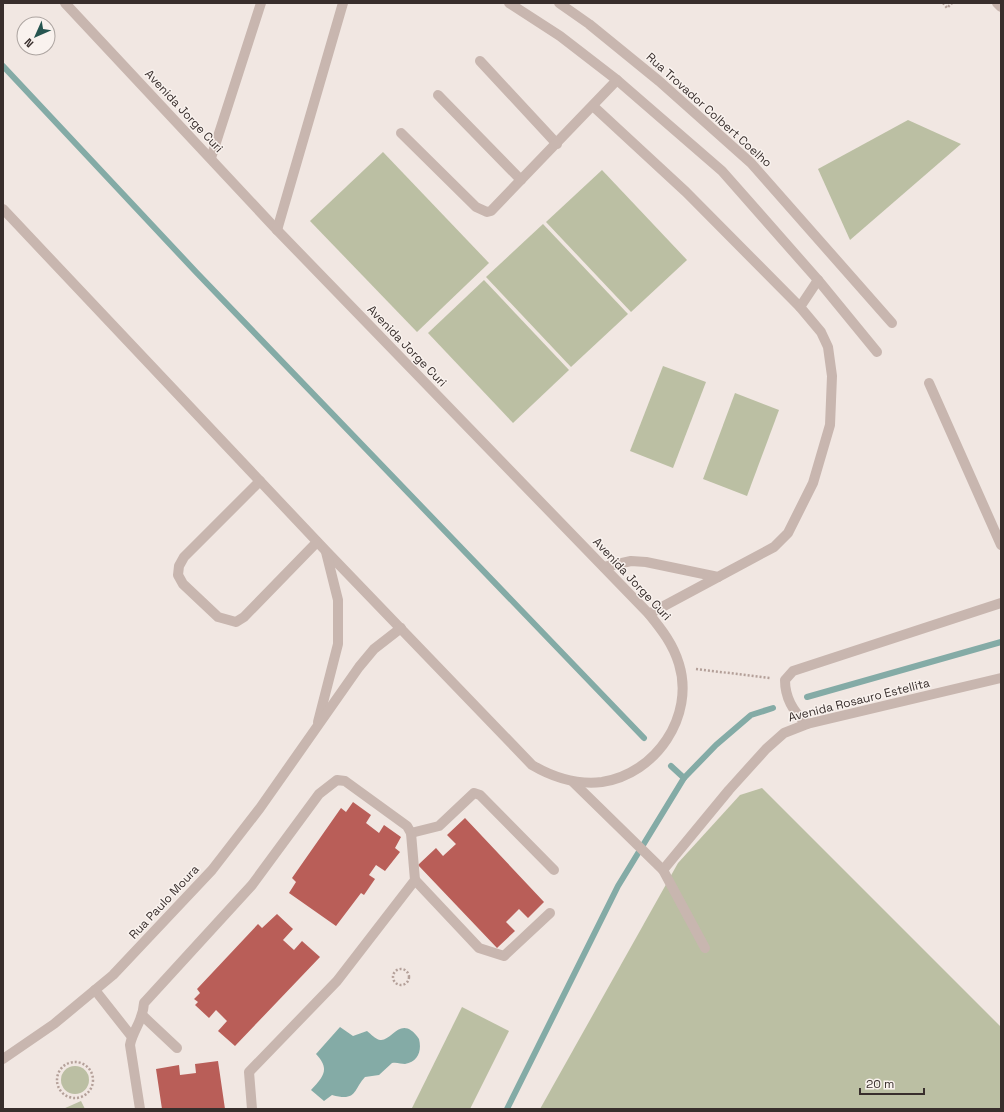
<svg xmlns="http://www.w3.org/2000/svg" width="1004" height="1112" viewBox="0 0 1004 1112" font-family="'Space Grotesk',sans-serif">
  <rect width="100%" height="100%" fill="#f1e7e2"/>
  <g fill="#bbbfa3">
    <polygon points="908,120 961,144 850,240 818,169"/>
    <polygon points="383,152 489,263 417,332 310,221"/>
    <polygon points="602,170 687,260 631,312 546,222"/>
    <polygon points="543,224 628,314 571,367 486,277"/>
    <polygon points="484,280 569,370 513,423 428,333"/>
    <polygon points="663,366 706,382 673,468 630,451"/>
    <polygon points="735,393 779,410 747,496 703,479"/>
    <polygon points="762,788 1001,1027 1001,1109 540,1109 678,863 740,795"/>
    <polygon points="462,1007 509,1031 470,1109 414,1109 412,1108"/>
    <circle cx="75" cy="1080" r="14"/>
    <polygon points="81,1101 85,1109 63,1109"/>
  </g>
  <path fill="#84aba6" d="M340 1027 353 1036 367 1031C371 1034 375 1039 380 1040 392 1042 401 1013 419 1039 422 1051 418 1062 405 1064 401 1064 397 1062 392 1063L379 1075 365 1077C353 1090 357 1102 332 1095L324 1101 311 1090C324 1076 330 1069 316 1054Z"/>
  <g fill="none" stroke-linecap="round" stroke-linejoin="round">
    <g stroke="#84aba6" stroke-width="6">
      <polyline points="3,66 196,272 644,738"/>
      <polyline points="807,697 1001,642"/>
      <polyline points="671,766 684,778"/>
      <polyline points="507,1109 618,886 684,778 716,745 751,715 773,708"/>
    </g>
  </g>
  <g fill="#b95e58">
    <polygon points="353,802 371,815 366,823 379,833 384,825 401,837 395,848 400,852 385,871 376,865 369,875 375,879 364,895 361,893 336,926 289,893 296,882 292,878 341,808 346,812"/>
    <polygon points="465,818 544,902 528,918 519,909 506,922 515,931 497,948 418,865 436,848 443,856 456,844 447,835"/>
    <polygon points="277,914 293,929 283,940 294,950 302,941 320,957 235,1046 218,1031 227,1021 216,1010 209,1018 195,1005 198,1002 194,999 200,993 197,989 258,924 262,928"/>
    <polygon points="218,1061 225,1109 162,1109 156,1069 179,1065 180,1075 196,1073 195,1064"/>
  </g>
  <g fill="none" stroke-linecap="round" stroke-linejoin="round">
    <g stroke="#b4a099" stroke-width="2.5" stroke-dasharray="2 2" stroke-linecap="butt">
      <polyline points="943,3 947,8 952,3"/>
      <polyline points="696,669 770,678"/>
      <circle cx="401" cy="977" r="8"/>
      <circle cx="75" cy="1080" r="18"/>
    </g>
    <g stroke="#c8b6af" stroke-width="10">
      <polyline points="509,3 560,36 617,80 722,171 818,280 877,352"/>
      <polyline points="559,3 589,24 659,81 751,163 892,323"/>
      <polyline points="997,3 1001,7"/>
      <polyline points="480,61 557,144"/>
      <polyline points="438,95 521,180"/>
      <polyline points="593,106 686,192 800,307"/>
      <polyline points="401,133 476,207 487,212 491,211 617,80"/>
      <polyline points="211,158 261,3"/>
      <path d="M3 209 326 551 532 765C554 778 576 785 602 782 656 774 695 716 679 664 673 644 662 630 649 614L277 230 65 3"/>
      <polyline points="277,230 343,3"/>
      <polyline points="929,383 1001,545"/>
      <polyline points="260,481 184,557 179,566 178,575 183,584 218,617 236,622 244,617 317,542"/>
      <polyline points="604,567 631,561 646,562 718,577 774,547 788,533 813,483 830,425 832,376 828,347 821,332 800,307 818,280"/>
      <polyline points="649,614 718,577"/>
      <polyline points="318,722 338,644 338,600 326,552"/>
      <path d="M807 724C793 712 785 698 785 680L793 671 1001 603"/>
      <polyline points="573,782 663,870 705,948"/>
      <polyline points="411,833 439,826 474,793 480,795 554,870"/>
      <polyline points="663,870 729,790 766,749 784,733 807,724 1001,678"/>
      <polyline points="415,880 479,948 504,956 550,913"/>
      <polyline points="95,990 132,1037"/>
      <polyline points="143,1016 177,1048"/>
      <polyline points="3,1059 54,1024 113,975 212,870 260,808 359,667 374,649 401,628"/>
      <path d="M140 1109 130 1045C133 1029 143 1022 144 1003L252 885 319 794 337 780 345 781 407 826 411 833 415 880 337 981 249 1072 252 1109"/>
    </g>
  </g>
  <g text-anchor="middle" stroke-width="3" stroke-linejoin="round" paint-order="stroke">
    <g font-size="12" fill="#382e2c" stroke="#f9f2ee">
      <text transform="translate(709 110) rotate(42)" y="4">Rua Trovador Colbert Coelho</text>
      <text transform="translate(184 111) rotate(47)" y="4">Avenida Jorge Curi</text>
      <text transform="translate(407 346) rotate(46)" y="4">Avenida Jorge Curi</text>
      <text transform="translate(632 579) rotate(47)" y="4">Avenida Jorge Curi</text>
      <text transform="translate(859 700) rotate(-14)" y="4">Avenida Rosauro Estellita</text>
      <text transform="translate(164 902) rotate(-47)" y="4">Rua Paulo Moura</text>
    </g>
  </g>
  <rect width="1004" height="1112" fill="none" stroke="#382e2c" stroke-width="8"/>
  <g transform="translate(36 36) rotate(225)"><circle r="19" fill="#f9f2ee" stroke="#aca4a0"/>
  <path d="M0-3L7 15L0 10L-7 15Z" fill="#265550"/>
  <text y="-6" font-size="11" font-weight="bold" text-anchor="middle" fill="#382e2c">N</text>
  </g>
  <path d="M860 1088v6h64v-6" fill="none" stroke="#382e2c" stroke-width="2"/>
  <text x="866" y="1088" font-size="12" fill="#382e2c" stroke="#f9f2ee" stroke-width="3" paint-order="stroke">20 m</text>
</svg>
